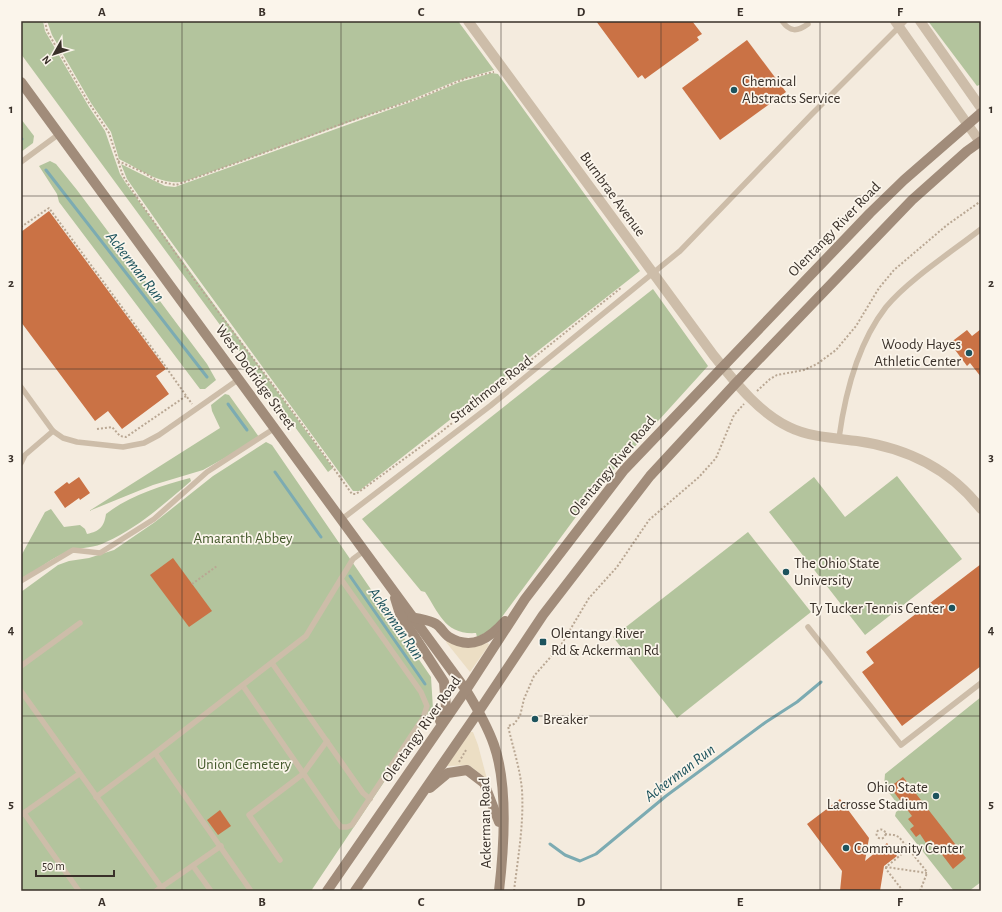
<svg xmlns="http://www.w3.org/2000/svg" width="1002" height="912" viewBox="0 0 1002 912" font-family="'Alegreya Sans',sans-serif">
  <rect width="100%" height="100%" fill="#f4ebde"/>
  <g fill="#b3c49d">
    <polygon points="21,21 43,21 45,31 89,107 105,131 120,174 125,182 333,468 328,472 21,54"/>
    <path d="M47 21H458L494 70 456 81 413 99 186 181C162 187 140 169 119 159L111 132 91 103 52 35Z"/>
    <polygon points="928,21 981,21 981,84 977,86"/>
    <polygon points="492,73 498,74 640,271 359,491 353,491 167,236 127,179 121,164 165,186 175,187 419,99 460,82"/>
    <polygon points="21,119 34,136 33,143 21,152"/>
    <polygon points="50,161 56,164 77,190 207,364 216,380 205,389 200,389 59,202 57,194 39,166"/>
    <path d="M653 289 708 366 609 475 584 506 496 625 491 630 477 637 476 633C445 635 439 613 425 592L421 591 362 519Z"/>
    <polygon points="225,394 229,395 259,437 241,449 203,470 153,485 89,511 220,428 212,411 211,405"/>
    <polygon points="266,442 272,445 431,677 433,709 311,891 21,891 21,592 58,565 69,561 89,558 114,550 155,522 213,476"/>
    <polygon points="897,476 962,559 865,635 769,512 814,477 845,517"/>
    <path d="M190 478 191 481C165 503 138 528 106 542 95 548 82 547 70 551 52 557 37 570 21 582V556L45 512 51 509 64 527 80 525 85 529 87 534C100 531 104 527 106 514 130 495 161 486 190 478Z"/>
    <polygon points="748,532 811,612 677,718 613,637"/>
    <polygon points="981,697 981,882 969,891 954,891 895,816 896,812 899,810 899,806 884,786 885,774"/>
  </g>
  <g fill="#ecdec4">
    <polygon points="447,641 471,647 488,643 489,645 470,672 446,642"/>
    <polygon points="470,732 473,732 478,745 487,779 469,765 447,766"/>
  </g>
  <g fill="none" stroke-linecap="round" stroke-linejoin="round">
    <g stroke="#7cabb2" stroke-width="3">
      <polyline points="21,138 22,139"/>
      <polyline points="46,170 207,377"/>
      <polyline points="228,404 247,430"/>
      <polyline points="275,472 321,537"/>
      <polyline points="350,576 425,684"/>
      <polyline points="550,844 565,855 580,861 596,854 666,796 766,722 797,702 821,682"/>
    </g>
  </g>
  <g fill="#ca7245">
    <polygon points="596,21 692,21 702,34 697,37 699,40 645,79 642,75 638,78"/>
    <polygon points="747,40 786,92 720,140 682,88"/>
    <polygon points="49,211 166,369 156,376 169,394 122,429 108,411 95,421 21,322 21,232"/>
    <polygon points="981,329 981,377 970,363 967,366 950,343 967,330 972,336"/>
    <polygon points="79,477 90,493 80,500 79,498 65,508 54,492 67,482 69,484"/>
    <polygon points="173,558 212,611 189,627 150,575"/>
    <polygon points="981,564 981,666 902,726 862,672 874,663 866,652"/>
    <polygon points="903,777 966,858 953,869 931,840 926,843 920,834 916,837 910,829 914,826 908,819 912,816 890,787"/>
    <polygon points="840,799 869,838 865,861 887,843 897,856 884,866 880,891 840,891 842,871 807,824"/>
    <polygon points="220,810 231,826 218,835 207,820"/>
  </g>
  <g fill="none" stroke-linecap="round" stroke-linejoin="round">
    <g stroke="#b9a793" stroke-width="2" stroke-dasharray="2 2" stroke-linecap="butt">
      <polyline points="45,21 47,31 87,100 109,133 123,176 138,199 190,274 305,428 352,494 356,494 441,432 622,287"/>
      <polyline points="118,161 145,173 157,181 176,185 347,122 419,98 466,78 494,72"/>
      <polyline points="21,227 49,208 163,363 192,404"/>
      <polyline points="757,391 770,379 777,375 804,370 817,364 836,350 856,326 879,288 894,270 947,225 981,201"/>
      <polyline points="97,429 112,427 120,436 126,437 186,396"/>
      <polyline points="192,584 217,566"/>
      <polyline points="459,762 466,750"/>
      <circle cx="881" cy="834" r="4.5"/>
      <polyline points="885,834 894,835 899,837 927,872"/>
      <polyline points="908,849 886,867 927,873"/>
      <polyline points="886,867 886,869 903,891"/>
      <path d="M514 891C518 857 524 824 522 790 520 768 513 748 508 726L514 724 520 716 524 699 534 676 561 645 589 598 617 567 649 520 699 477 716 458 734 415 744 404"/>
      <polyline points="920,891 927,873"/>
    </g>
    <g stroke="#cdbda9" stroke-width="5.5">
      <path d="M782 21C790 32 797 32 808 24"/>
      <polyline points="21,162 59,134"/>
      <polyline points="21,387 53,431 63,438 77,442 123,447 144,443 159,435 239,379"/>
      <path d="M839 438C845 394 858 343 886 307 908 280 953 251 981 229"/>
      <polyline points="21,463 25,455 53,431"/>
      <polyline points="342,519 490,406 680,251 812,114 905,21"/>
      <polyline points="21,581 73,550 100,553 154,519 207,472 275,428"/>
      <polyline points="808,627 901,745 981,683"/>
      <polyline points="272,663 363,793 370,799"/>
      <polyline points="21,666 80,623"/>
      <polyline points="243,686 337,822 341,827 347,827 352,825 423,718 427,706 421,692 341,579"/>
      <polyline points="21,691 164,891"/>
      <polyline points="155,753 251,891"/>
      <polyline points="96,797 155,753 306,636 353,559 365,550"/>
      <polyline points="24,813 79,891"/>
      <polyline points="21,815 79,774"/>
      <polyline points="280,860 249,815 303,774 327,741"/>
      <polyline points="193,866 211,891"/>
      <polyline points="156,891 221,846"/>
    </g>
    <g stroke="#cdbda9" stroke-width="10">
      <path d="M468 21 714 356C735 382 758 412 789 427 809 437 834 438 857 441 907 448 950 469 981 509"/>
      <polyline points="895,21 980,142"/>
      <polyline points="920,21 981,108"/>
    </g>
    <g stroke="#a18c7a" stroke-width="10">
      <path d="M21 82 466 690C477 708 487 725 494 745 508 785 504 848 499 891"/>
      <polyline points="395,598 400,614 444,682 446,707 440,721"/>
      <path d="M412 617C419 619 430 620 436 624 441 627 444 634 449 637 472 651 490 638 505 621"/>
      <polyline points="430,788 448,773 467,770 484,783 499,822"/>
      <polyline points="327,891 466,690 525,599 624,470 870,213 904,180 981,113"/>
      <polyline points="355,891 479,711 543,615 650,476 736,383 912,200 967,151 981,141"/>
    </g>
  </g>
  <path fill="none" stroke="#393029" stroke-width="1" stroke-opacity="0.55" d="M182 21V891M341 21V891M501 21V891M661 21V891M820 21V891M21 196H981M21 369H981M21 543H981M21 716H981"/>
  <g fill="#1d535d" stroke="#fbf5eb" stroke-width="1.5">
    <circle cx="734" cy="90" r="4"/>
    <circle cx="969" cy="353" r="4"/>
    <circle cx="786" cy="572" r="4"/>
    <circle cx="952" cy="608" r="4"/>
    <rect x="539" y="638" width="8" height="8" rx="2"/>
    <circle cx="535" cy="719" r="4"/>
    <circle cx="936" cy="796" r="4"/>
    <circle cx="846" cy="848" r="4"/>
  </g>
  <g text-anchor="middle" stroke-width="3.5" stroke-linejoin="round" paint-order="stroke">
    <g font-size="15" fill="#393029" stroke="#fbf5eb" text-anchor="start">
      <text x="742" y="86">Chemical<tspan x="742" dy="17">Abstracts Service</tspan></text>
      <text x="961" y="349" text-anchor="end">Woody Hayes<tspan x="961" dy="17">Athletic Center</tspan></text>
      <text x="794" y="568">The Ohio State<tspan x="794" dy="17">University</tspan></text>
      <text x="944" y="613" text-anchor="end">Ty Tucker Tennis Center</text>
      <text x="551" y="638">Olentangy River<tspan x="551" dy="17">Rd &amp; Ackerman Rd</tspan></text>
      <text x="543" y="724">Breaker</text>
      <text x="928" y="792" text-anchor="end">Ohio State<tspan x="928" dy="17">Lacrosse Stadium</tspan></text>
      <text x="854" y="853">Community Center</text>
    </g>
    <g font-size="15" fill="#393029" stroke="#fbf5eb">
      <text transform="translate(613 194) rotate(54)" y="5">Burnbrae Avenue</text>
      <text transform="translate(834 229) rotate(-46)" y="5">Olentangy River Road</text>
      <text transform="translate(256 377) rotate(54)" y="5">West Dodridge Street</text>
      <text transform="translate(491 389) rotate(-38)" y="5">Strathmore Road</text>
      <text transform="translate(612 466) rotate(-50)" y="5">Olentangy River Road</text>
      <text transform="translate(421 729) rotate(-55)" y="5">Olentangy River Road</text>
      <text transform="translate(485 823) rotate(-91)" y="5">Ackerman Road</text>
    </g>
    <g font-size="15" fill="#44592c" stroke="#fbf5eb">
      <text x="243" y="543">Amaranth Abbey</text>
      <text x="244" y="769">Union Cemetery</text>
    </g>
    <g font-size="16" font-style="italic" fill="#1d535d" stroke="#fbf5eb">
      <text transform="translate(136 266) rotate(52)" y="6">Ackerman Run</text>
      <text transform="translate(397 623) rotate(55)" y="6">Ackerman Run</text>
      <text transform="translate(679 772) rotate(-37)" y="6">Ackerman Run</text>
    </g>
  </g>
  <rect width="1002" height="912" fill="none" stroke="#fbf5eb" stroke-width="44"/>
  <g transform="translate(54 54) rotate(231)" stroke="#fbf5eb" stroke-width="3" paint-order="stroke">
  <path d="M0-3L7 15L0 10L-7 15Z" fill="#393029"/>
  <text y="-6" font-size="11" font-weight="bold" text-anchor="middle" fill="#393029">N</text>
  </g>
  <path d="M36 870v6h78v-6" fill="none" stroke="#393029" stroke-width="2"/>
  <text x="42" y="870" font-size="12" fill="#393029" stroke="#fbf5eb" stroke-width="3" paint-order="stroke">50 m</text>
  <rect x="22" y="22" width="958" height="868" fill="none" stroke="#393029" stroke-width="1.5"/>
  <g font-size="13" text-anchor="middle" font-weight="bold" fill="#393029">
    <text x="102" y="16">A</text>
    <text x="262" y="16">B</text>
    <text x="421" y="16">C</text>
    <text x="581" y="16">D</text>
    <text x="740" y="16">E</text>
    <text x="900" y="16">F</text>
    <text x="11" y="113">1</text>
    <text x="991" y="113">1</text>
    <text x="11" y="287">2</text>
    <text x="991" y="287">2</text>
    <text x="11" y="461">3</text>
    <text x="991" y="461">3</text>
    <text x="11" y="634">4</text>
    <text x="991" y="634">4</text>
    <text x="11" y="808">5</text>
    <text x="991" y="808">5</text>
    <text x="102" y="906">A</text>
    <text x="262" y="906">B</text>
    <text x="421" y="906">C</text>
    <text x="581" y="906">D</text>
    <text x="740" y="906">E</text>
    <text x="900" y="906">F</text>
  </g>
</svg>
